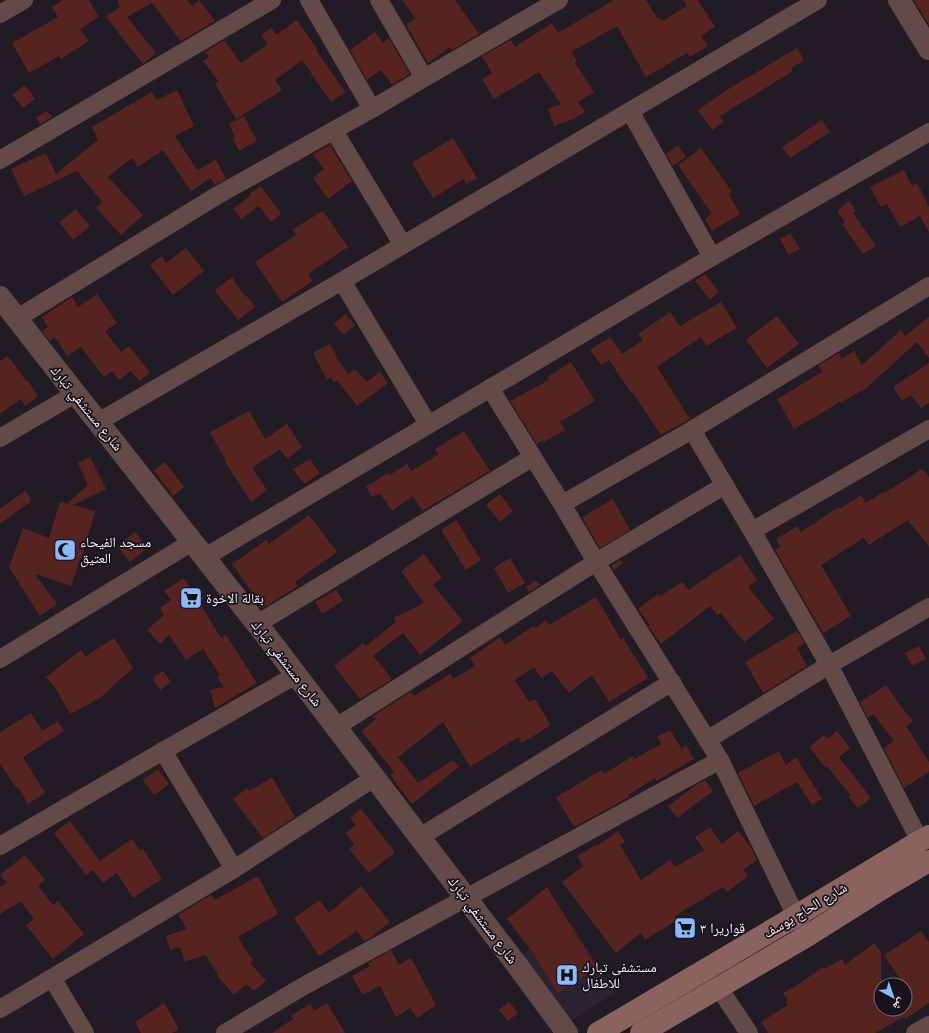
<svg xmlns="http://www.w3.org/2000/svg" width="929" height="1033" viewBox="0 0 929 1033" font-family="Helvetica,'Noto Naskh Arabic',sans-serif">
  <rect width="100%" height="100%" fill="#211b25"/>
  <polygon fill="#2b2332" points="571,923 615,993 563,1026 519,956"/>
  <g fill="#57231f">
    <polygon points="63,0 89,0 99,17 80,29 89,41 61,59 59,56 29,73 12,43 58,17 52,7"/>
    <polygon points="117,0 187,0 192,6 199,0 215,21 181,41 152,3 127,17 156,53 143,64 110,22 106,16 120,7"/>
    <polygon points="402,0 455,0 479,34 452,50 450,47 428,63 406,25 415,18"/>
    <polygon points="614,0 646,0 658,19 660,17 662,21 687,6 683,0 698,0 715,27 701,36 708,46 690,57 687,53 646,77 617,26 571,52 577,61 575,63 594,92 578,102 585,112 574,119 554,126 548,109 561,104 539,72 494,99 482,79 492,73 482,56 511,40 515,47 552,23 558,33"/>
    <polygon points="914,0 929,0 929,25"/>
    <polygon points="297,20 317,49 316,50 345,92 331,102 302,60 275,80 282,90 236,119 215,84 219,82 203,61 209,57 205,52 224,40 241,63 268,44 261,35 271,28 276,35"/>
    <polygon points="375,32 383,43 389,38 410,74 392,85 381,70 367,80 350,50"/>
    <polygon points="797,48 804,60 792,68 793,71 720,116 724,122 712,130 698,110 722,93"/>
    <polygon points="25,85 35,99 23,108 12,95"/>
    <polygon points="177,90 194,126 175,136 197,170 216,160 226,179 215,185 211,178 191,191 163,150 138,167 132,158 108,177 143,215 121,235 96,208 102,202 77,171 24,196 11,169 46,153 56,174 98,140 92,127 133,103 134,103 151,92 157,100"/>
    <polygon points="47,111 52,117 40,124 36,117"/>
    <polygon points="244,116 257,141 239,151 233,138 235,137 229,124"/>
    <polygon points="822,120 830,132 790,158 782,147"/>
    <polygon points="453,138 477,178 466,184 464,179 433,198 412,163"/>
    <polygon points="330,145 352,181 328,199 313,178 324,169 313,154"/>
    <polygon points="678,145 686,157 673,166 666,154"/>
    <polygon points="701,148 732,192 729,194 740,214 712,231 705,219 712,214 678,165"/>
    <polygon points="904,170 912,186 917,183 929,207 929,232 920,216 900,227 887,204 881,207 870,187"/>
    <polygon points="261,186 281,214 271,222 259,206 241,219 233,209 251,195 250,193"/>
    <polygon points="849,201 856,211 853,213 876,246 863,254 842,224 845,222 837,211"/>
    <polygon points="76,209 90,226 73,240 59,222"/>
    <polygon points="323,211 348,247 308,274 313,281 282,302 255,262 296,235 293,229"/>
    <polygon points="790,233 800,249 789,255 780,239"/>
    <polygon points="186,248 204,271 173,295 150,265 162,256 166,263"/>
    <polygon points="705,274 719,292 710,300 695,281"/>
    <polygon points="232,277 245,297 247,296 255,307 238,320 225,303 224,303 215,290"/>
    <polygon points="97,294 117,323 105,331 121,352 129,346 150,373 139,381 131,371 119,380 112,371 104,377 81,347 67,356 55,337 50,341 42,331 48,327 42,317 72,297 78,307"/>
    <polygon points="721,302 737,328 706,346 701,337 657,367 690,419 661,435 633,393 632,394 609,360 601,365 590,350 610,337 622,354 643,340 638,334 670,312 680,326"/>
    <polygon points="345,314 355,325 344,335 334,324"/>
    <polygon points="777,316 799,344 767,368 746,340"/>
    <polygon points="929,317 929,358 917,342 865,389 840,403 840,402 794,429 777,399 822,372 818,365 839,353 842,359 854,351 862,365 901,330 905,336"/>
    <polygon points="330,344 338,360 348,374 355,369 367,382 380,372 388,383 357,406 337,380 334,382 331,377 327,380 313,353"/>
    <polygon points="8,356 26,381 27,380 38,396 25,406 21,399 0,414 0,361"/>
    <polygon points="571,362 595,401 560,422 565,430 544,442 543,440 537,444 510,401 549,380 547,377"/>
    <polygon points="929,363 929,403 921,408 911,395 902,401 893,387"/>
    <polygon points="249,411 265,439 287,424 302,447 287,459 280,449 252,468 267,490 251,502 225,462 226,461 210,432"/>
    <polygon points="464,431 490,471 422,511 413,496 392,511 380,493 372,497 366,487 388,473 390,475 407,464 411,471 439,454 435,449"/>
    <polygon points="90,457 106,489 73,505 95,511 86,544 71,586 35,574 57,604 40,616 9,567 23,528 49,538 60,502 69,504 68,503 88,485 78,463"/>
    <polygon points="310,459 320,473 304,484 293,469"/>
    <polygon points="165,462 184,487 173,496 154,470"/>
    <polygon points="920,470 924,470 929,477 929,547 908,520 869,545 864,538 821,565 851,616 823,633 775,550 780,547 776,539 798,526 801,532 839,507 840,509 861,495 866,503 883,492 884,493 912,476"/>
    <polygon points="25,491 30,497 30,502 0,524 0,509"/>
    <polygon points="500,494 513,511 500,522 486,505"/>
    <polygon points="613,499 630,530 600,548 582,517"/>
    <polygon points="309,515 337,552 295,582 298,586 263,608 232,564 266,540 269,544"/>
    <polygon points="456,520 481,560 466,570 441,530"/>
    <polygon points="135,532 147,548 130,562 117,546"/>
    <polygon points="424,554 442,578 433,585 463,621 420,655 403,633 373,656 392,679 360,699 334,666 363,643 366,646 396,622 393,618 424,603 401,571"/>
    <polygon points="740,555 757,580 748,587 774,619 744,642 721,613 717,615 710,606 661,644 648,626 650,625 638,609 658,594 660,596 683,582 688,590"/>
    <polygon points="510,558 525,583 508,593 494,568"/>
    <polygon points="621,560 623,563 614,570 611,566"/>
    <polygon points="184,578 221,638 226,635 257,683 215,708 210,690 224,687 217,677 220,675 203,649 186,660 169,635 160,644 147,630 164,615 160,608 171,600 164,591"/>
    <polygon points="536,580 540,585 529,592 526,587"/>
    <polygon points="336,590 343,601 322,614 315,602"/>
    <polygon points="596,597 621,640 623,638 648,678 609,702 592,675 569,693 552,671 541,678 534,667 515,680 529,702 535,699 551,725 522,743 518,737 470,767 443,722 398,757 418,783 453,760 459,767 412,804 390,775 394,772 361,731 376,719 373,716 411,692 414,696 450,674 453,679 475,666 470,658 500,637 505,645 533,626 535,628 546,620 549,625"/>
    <polygon points="797,631 805,643 797,648 807,666 763,693 745,662"/>
    <polygon points="114,638 133,668 100,698 70,714 56,689 46,677 81,650 85,657"/>
    <polygon points="919,646 926,659 912,666 905,653"/>
    <polygon points="163,671 171,682 160,690 154,682 154,677"/>
    <polygon points="886,685 902,708 913,721 906,726 929,762 929,772 904,788 884,748 894,741 873,714 868,718 860,702"/>
    <polygon points="31,713 42,731 58,721 64,731 23,757 45,793 28,804 18,787 16,788 0,763 0,732"/>
    <polygon points="670,730 681,748 686,745 694,759 656,781 655,778 628,795 629,797 574,827 556,797 602,770 604,774 633,756 634,759 661,744 657,737"/>
    <polygon points="837,731 850,748 839,757 871,798 858,808 849,797 851,796 827,766 825,767 809,747 824,735 827,739"/>
    <polygon points="779,751 786,765 796,757 822,799 812,805 797,782 754,806 738,773"/>
    <polygon points="158,769 169,784 154,795 143,780"/>
    <polygon points="272,777 295,817 263,838 233,799 247,788 249,791"/>
    <polygon points="705,780 713,791 677,818 668,806 696,785"/>
    <polygon points="361,809 395,852 369,873 349,849 354,844 346,833 356,825 350,818"/>
    <polygon points="70,821 100,861 132,839 141,851 143,849 162,879 133,898 117,873 103,883 93,870 86,875 54,833"/>
    <polygon points="710,827 722,844 738,831 752,849 757,860 743,870 748,876 727,892 723,887 675,916 677,920 645,940 641,933 616,953 562,882 583,866 577,856 596,845 597,846 618,831 625,842 620,845 641,880 670,860 675,867 704,850 695,837"/>
    <polygon points="25,855 45,880 38,886 53,905 58,901 84,934 53,959 26,925 34,919 21,901 0,914 0,887 7,883 0,875"/>
    <polygon points="258,876 278,914 239,936 240,937 238,938 253,961 250,963 266,981 254,991 246,984 234,995 217,976 218,974 205,955 185,962 180,947 170,950 166,936 187,929 178,915 184,911 211,895 215,900"/>
    <polygon points="361,886 390,922 370,938 365,941 357,931 319,956 294,918 320,900 329,913"/>
    <polygon points="547,887 597,968 558,993 533,953 507,919"/>
    <polygon points="921,931 929,942 929,1003 905,1019 905,1016 875,1033 768,1033 761,1022 788,1005 786,1002 788,1001 783,993 799,984 823,967 824,969 842,959 845,965 874,943 881,952 881,1009 905,1009 905,985 904,985 884,955"/>
    <polygon points="391,950 399,965 411,958 436,1005 417,1018 410,1008 396,1017 380,986 363,995 352,976 370,966 368,963"/>
    <polygon points="509,1002 518,1013 508,1021 499,1010"/>
    <polygon points="164,1003 170,1013 179,1029 172,1033 141,1033 135,1022"/>
    <polygon points="327,1003 345,1033 272,1033 293,1019 291,1016 310,1004 314,1011"/>
  </g>
  <g fill="none" stroke-linecap="round" stroke-linejoin="round">
    <g stroke="#644a47" stroke-width="18">
      <polyline points="309,0 372,109"/>
      <polyline points="379,0 424,78"/>
      <polyline points="0,14 24,0"/>
      <polyline points="630,111 712,257"/>
      <polyline points="334,131 403,245"/>
      <polyline points="0,160 272,0"/>
      <polyline points="342,281 428,424"/>
      <polyline points="16,319 218,195 372,109 424,78 559,0"/>
      <polyline points="490,388 562,504 596,562 720,760 796,916 803,928"/>
      <polyline points="98,422 342,281 818,0"/>
      <polyline points="692,430 752,531 829,665 920,841"/>
      <polyline points="0,438 75,394"/>
      <polyline points="562,504 692,430 929,286"/>
      <polyline points="752,531 929,429"/>
      <polyline points="205,557 712,257 929,132"/>
      <polyline points="257,624 533,457"/>
      <polyline points="0,659 192,542"/>
      <polyline points="336,727 596,562 725,485"/>
      <polyline points="707,740 829,665 929,607"/>
      <polyline points="163,751 234,869"/>
      <polyline points="420,837 672,682"/>
      <polyline points="0,846 163,751 296,675"/>
      <polyline points="52,978 85,1033"/>
      <polyline points="719,988 749,1033"/>
      <polyline points="0,1009 234,869 374,778"/>
      <polyline points="225,1033 302,987 720,760"/>
      <polyline points="915,1033 929,1025"/>
    </g>
    <g stroke="#644a47" stroke-width="22">
      <polyline points="899,0 929,49"/>
      <polyline points="0,297 60,374 98,422 275,647 517,965 567,1033"/>
    </g>
    <g stroke="#8b635e" stroke-width="22">
      <polyline points="598,1033 796,916 920,841 929,836"/>
      <polyline points="641,1033 807,936 888,885 929,861"/>
    </g>
  </g>
  <defs>
    <g id="mosque-square" transform="scale(1.15)"><rect x="-9" y="-9" width="18" height="18" rx="4" fill="#89bafc" stroke="#17121b"/><path d="M3.5-4.9A6 6 0 1 0 3.5 4.9A5 5 0 1 1 3.5-4.9Z" fill="#111"/></g>
    <g id="supermarket-square" transform="scale(1.15)"><rect x="-9" y="-9" width="18" height="18" rx="4" fill="#89bafc" stroke="#17121b"/><path d="M-6-5.5h2.5l.6 2H6L4.5 2H-2.5L-4.4-4H-6ZM-1.5 3.2a1.3 1.3 0 1 0 .1 0ZM3 3.2a1.3 1.3 0 1 0 .1 0Z" fill="#111"/></g>
    <g id="hospital-square" transform="scale(1.15)"><rect x="-9" y="-9" width="18" height="18" rx="4" fill="#89bafc" stroke="#17121b"/><path d="M-5-5h3v3.5h4V-5h3V5h-3V1.5h-4V5h-3Z" fill="#111"/></g>
  </defs>
  <g fill-rule="evenodd">
    <use href="#mosque-square" x="65" y="550"/>
    <use href="#supermarket-square" x="191" y="598"/>
    <use href="#supermarket-square" x="685" y="928"/>
    <use href="#hospital-square" x="567" y="975"/>
  </g>
  <g text-anchor="middle" stroke-width="3.5" stroke-linejoin="round" paint-order="stroke">
    <g font-size="14" fill="#f6f2f9" stroke="#17121b">
      <text transform="translate(87 408) rotate(51)" y="5">شارع مستشفي تبارك</text>
      <text transform="translate(287 663) rotate(52)" y="5">شارع مستشفي تبارك</text>
      <text transform="translate(805 910) rotate(-31)" y="5">شارع الحاج يوسف</text>
      <text transform="translate(483 920) rotate(53)" y="5">شارع مستشفي تبارك</text>
    </g>
    <g font-size="14" fill="#f6f2f9" stroke="#17121b" text-anchor="start">
      <text x="80" y="547">مسجد الفيحاء<tspan x="80" dy="16">العتيق</tspan></text>
      <text x="206" y="603">بقالة الاخوة</text>
      <text x="700" y="933">قواريرا ٣</text>
      <text x="582" y="972">مستشفى تبارك<tspan x="582" dy="16">للاطفال</tspan></text>
    </g>
  </g>
  <g transform="translate(893 997) rotate(140)"><circle r="19" fill="#17121b" stroke="#706c74"/>
  <path d="M0-3L7 15L0 10L-7 15Z" fill="#89bafc"/>
  <text y="-6" font-size="11" font-weight="bold" text-anchor="middle" fill="#f6f2f9">ش</text>
  </g>
</svg>
